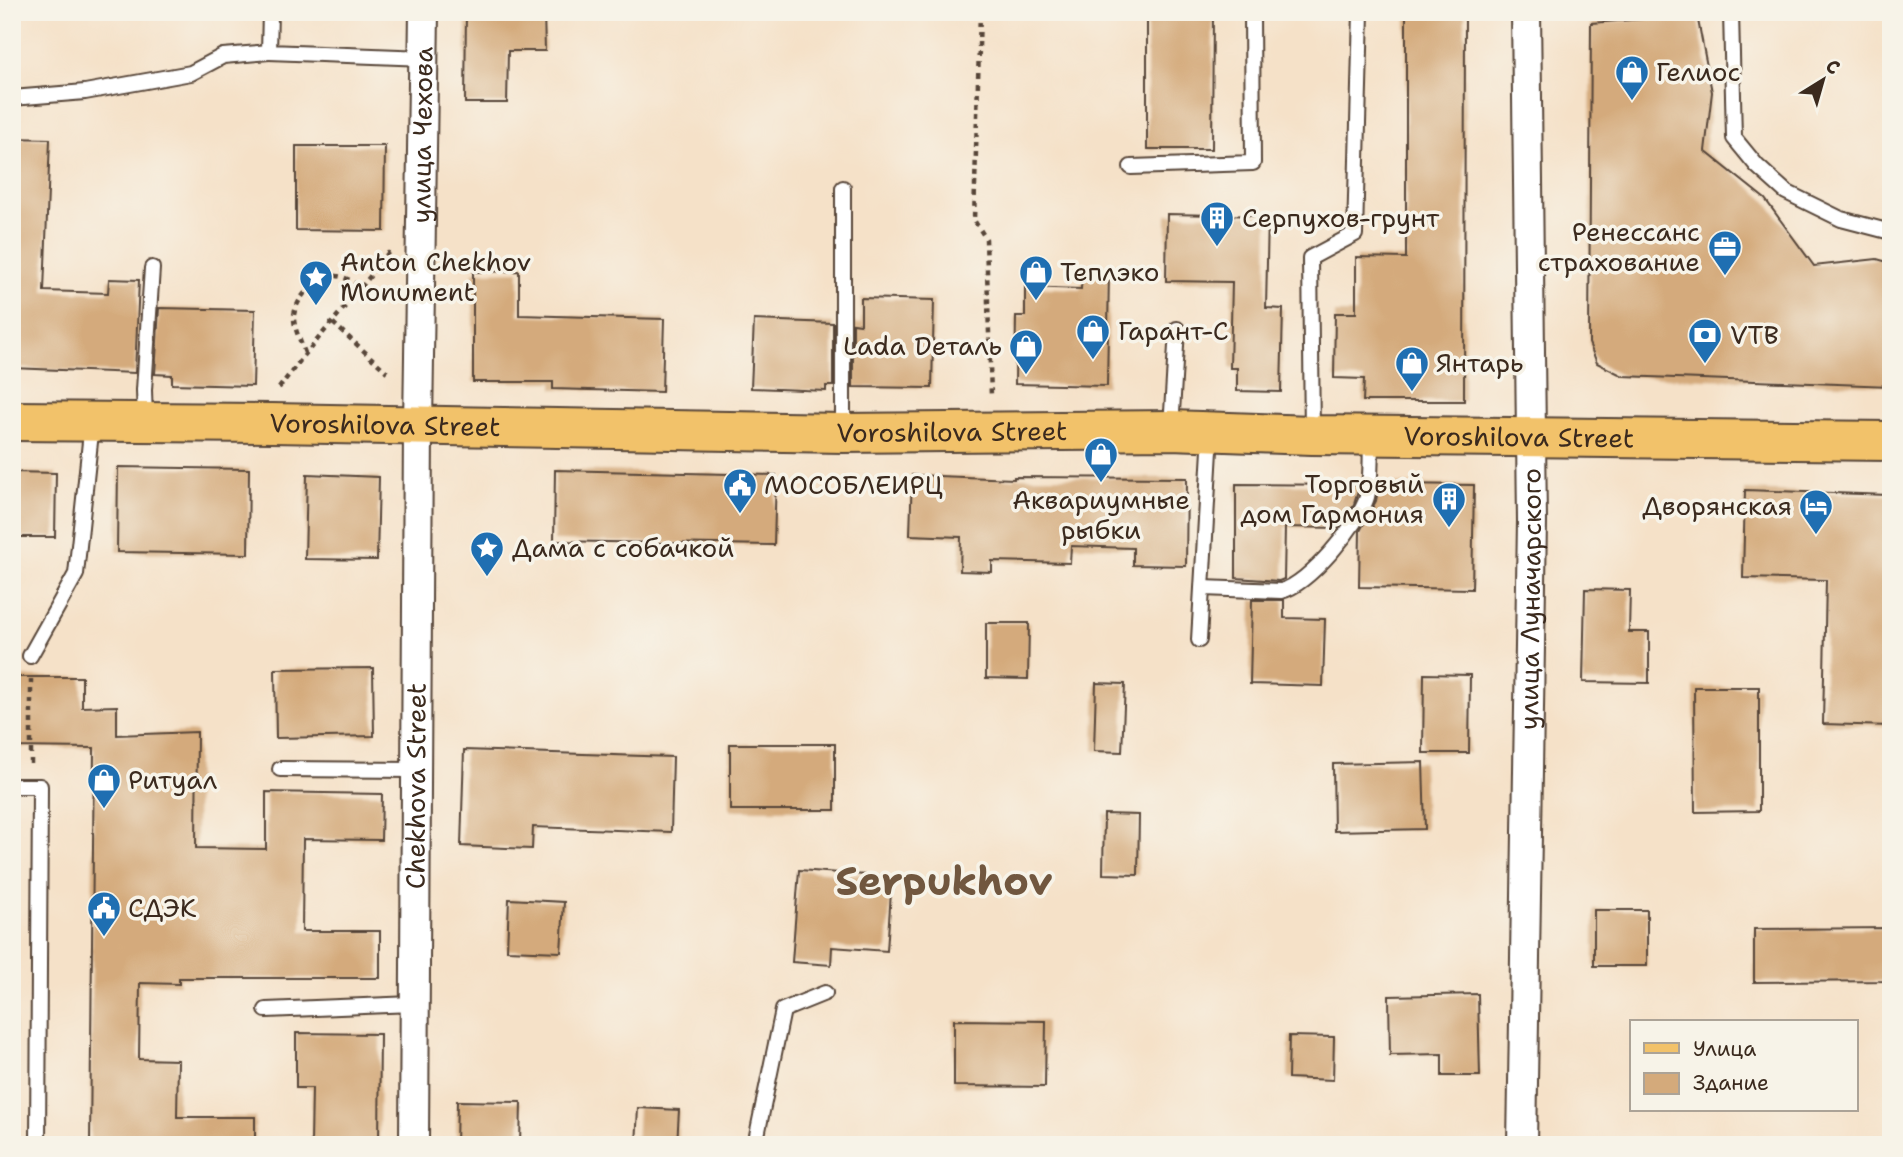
<svg xmlns="http://www.w3.org/2000/svg" width="1903" height="1157" viewBox="0 0 1903 1157" font-family="'Shantell Sans',sans-serif">
  <rect width="100%" height="100%" fill="#f7f3e8"/>
  <filter id="ink" filterUnits="userSpaceOnUse"><feTurbulence type="fractalNoise" baseFrequency=".0143" numOctaves="2"/><feDisplacementMap in="SourceGraphic" scale="14" xChannelSelector="R" yChannelSelector="G"/><feConvolveMatrix kernelMatrix="1 2 1 2 8 2 1 2 1" color-interpolation-filters="sRGB"/></filter>
  <filter id="wash" filterUnits="userSpaceOnUse"><feTurbulence type="fractalNoise" baseFrequency=".00686" numOctaves="4" result="noise"/><feDisplacementMap in="SourceGraphic" scale="28" xChannelSelector="R" yChannelSelector="G"/><feGaussianBlur stdDeviation="1.57" result="paint"/><feColorMatrix in="noise" values="0 0 0 0 0 0 0 0 0 0 0 0 0 0 0 0 0 1.4 0 .05"/><feComposite in="paint" operator="in"/></filter>
  <g filter="url(#wash)">
    <rect width="100%" height="100%" fill="#f5e1c8"/>
    <polygon fill="#8cc579" stroke="#64784c" stroke-width="2" points="12,880 15,1145 12,1145"/>
    <g id="blocks">
      <g fill="#d4aa7b">
        <polygon points="466,12 544,12 545,51 508,51 507,103 465,103"/>
        <polygon points="1147,12 1213,12 1212,149 1147,149"/>
        <polygon points="1406,12 1465,12 1464,401 1363,401 1364,379 1334,378 1335,313 1356,313 1356,257 1406,258"/>
        <polygon points="1697,15 1712,92 1705,151 1765,199 1814,266 1877,259 1891,263 1891,386 1623,376 1597,363 1589,343 1591,23"/>
        <polygon points="12,138 50,139 44,291 108,293 109,279 139,280 135,373 12,368"/>
        <polygon points="296,146 385,146 384,231 296,230"/>
        <polygon points="1167,214 1268,216 1266,308 1283,309 1281,392 1237,391 1237,368 1230,368 1232,282 1166,281"/>
        <polygon points="519,271 519,315 664,319 662,392 553,389 553,382 473,382 473,272"/>
        <polygon points="1082,271 1109,272 1107,386 1015,384 1016,316 1025,316 1025,287 1081,289"/>
        <polygon points="861,298 934,300 932,388 853,387 853,323 861,324"/>
        <polygon points="159,308 255,310 253,386 172,384 172,375 155,374"/>
        <polygon points="754,320 833,323 833,386 826,386 826,391 751,388"/>
        <polygon points="118,467 249,469 248,554 117,552"/>
        <polygon points="555,470 776,475 774,545 554,541"/>
        <polygon points="12,472 56,473 55,537 12,537"/>
        <polygon points="307,474 379,477 377,560 305,559"/>
        <polygon points="912,475 1014,479 1014,477 1187,478 1186,566 1133,565 1133,548 1071,546 1070,563 992,561 992,572 960,571 961,537 910,535"/>
        <polygon points="1236,484 1360,485 1354,504 1338,528 1285,527 1284,579 1279,581 1236,578"/>
        <polygon points="1392,484 1474,485 1472,589 1359,587 1360,531 1376,501 1379,485"/>
        <polygon points="1745,490 1888,495 1886,582 1891,582 1891,726 1823,724 1826,580 1743,578"/>
        <polygon points="1585,589 1630,590 1629,632 1649,632 1649,683 1583,682"/>
        <polygon points="1252,600 1284,600 1284,618 1325,619 1323,686 1250,684"/>
        <polygon points="986,623 1029,623 1028,679 986,678"/>
        <polygon points="373,668 374,736 276,738 275,669"/>
        <polygon points="1424,674 1470,675 1469,753 1423,753"/>
        <polygon points="12,677 82,677 82,707 117,706 117,735 197,732 196,848 266,849 266,792 382,794 381,840 303,839 302,931 380,931 380,978 179,978 179,984 140,983 139,1059 178,1060 177,1117 255,1117 255,1145 90,1145 94,748 12,747"/>
        <polygon points="1096,683 1125,684 1122,752 1094,751"/>
        <polygon points="1694,687 1759,687 1759,811 1695,812"/>
        <rect x="730" y="744" width="105" height="66"/>
        <polygon points="464,750 673,757 671,832 533,827 532,849 461,846"/>
        <polygon points="1423,762 1425,829 1334,831 1333,764"/>
        <polygon points="1104,814 1139,815 1138,875 1103,874"/>
        <polygon points="799,870 892,877 887,951 832,947 831,965 792,962"/>
        <polygon points="509,899 564,902 561,952 507,950"/>
        <rect x="1594" y="910" width="53" height="56"/>
        <polygon points="1891,928 1891,981 1754,982 1754,929"/>
        <polygon points="1478,994 1480,1076 1442,1076 1442,1054 1390,1055 1389,996"/>
        <polygon points="954,1020 1046,1021 1045,1087 954,1086"/>
        <polygon points="296,1033 380,1034 379,1145 311,1145 312,1088 296,1088"/>
        <polygon points="1289,1036 1334,1037 1333,1080 1288,1078"/>
        <polygon points="457,1101 521,1102 520,1145 456,1145"/>
        <polygon points="638,1108 679,1110 677,1145 636,1145"/>
      </g>
    </g>
  </g>
  <g filter="url(#ink)">
    <use href="#blocks" fill-opacity="0" stroke="#574538" stroke-width="2"/>
    <g fill="none" stroke-linecap="round" stroke-linejoin="round">
      <g stroke="#574538" stroke-width="18">
        <g id="service">
          <polyline points="270,12 269,52 425,58"/>
          <polyline points="1731,12 1734,138 1757,166 1786,192 1841,219 1891,232"/>
          <polyline points="12,98 85,92 191,73 223,56 269,52"/>
          <polyline points="1131,167 1253,163 1252,12"/>
          <polyline points="843,188 843,432"/>
          <polyline points="145,420 144,390 152,268"/>
          <polyline points="1171,429 1177,329"/>
          <polyline points="1312,434 1310,258 1355,234 1361,12"/>
          <path d="M1203 588 1281 591C1309 584 1359 524 1367 497 1372 478 1370 456 1371 437"/>
          <polyline points="1199,640 1211,433"/>
          <polyline points="30,656 76,574 92,423"/>
          <polyline points="280,769 416,770"/>
          <polyline points="12,786 40,786 38,1145"/>
          <polyline points="266,1010 413,1004"/>
          <polyline points="755,1145 783,1010 825,993"/>
        </g>
      </g>
      <g stroke="#574538" stroke-width="32">
        <g id="minor">
          <path id="s1" d="M414 1145 418 426 424 12"/>
          <path id="s2" d="M1522 1145 1532 521 1526 12"/>
        </g>
      </g>
      <g stroke="#574538" stroke-width="42">
        <g id="primary">
          <path id="s3" d="M12 421 272 423 843 433 1171 430 1312 435 1891 441"/>
        </g>
      </g>
      <g stroke="#574538" stroke-width="4.5" stroke-dasharray="5 5" stroke-linecap="butt">
        <polyline points="980,12 974,220 986,239 991,396"/>
        <polyline points="333,323 387,372"/>
        <path d="M305 353C301 342 293 327 294 315 297 296 317 276 337 276 346 277 356 283 362 289"/>
        <path d="M279 388C313 342 353 300 388 253L391 254"/>
        <polyline points="31,679 31,764"/>
      </g>
      <use href="#service" stroke="#fff" stroke-width="14"/>
      <use href="#minor" stroke="#fff" stroke-width="28"/>
      <use href="#primary" stroke="#f2c26a" stroke-width="38"/>
    </g>
  </g>
  <defs>
    <g id="shop-pin" transform="scale(1.75)"><path d="M0 17L-7.5 6A9.5 9.5 0 1 1 7.5 6Z" fill="#1f6fb2" stroke="#f7f3e8"/><path d="M-5-2.5h2.3a2.7 3.5 0 0 1 5.4 0H5L5.5 6h-11ZM-1.5-2.5h3a1.5 2.3 0 0 0-3 0Z" fill="#fff"/></g>
    <g id="building-pin" transform="scale(1.75)"><path d="M0 17L-7.5 6A9.5 9.5 0 1 1 7.5 6Z" fill="#1f6fb2" stroke="#f7f3e8"/><path d="M-4-6H4V6H1V3H-1V6H-4ZM-2.5-4.3h1.7v1.8h-1.7ZM.8-4.3h1.7v1.8H.8ZM-2.5-1h1.7V.8h-1.7ZM.8-1h1.7V.8H.8Z" fill="#fff"/></g>
    <g id="office-pin" transform="scale(1.75)"><path d="M0 17L-7.5 6A9.5 9.5 0 1 1 7.5 6Z" fill="#1f6fb2" stroke="#f7f3e8"/><path d="M-6-3h4V-5.5h4V-3h4V5H-6ZM-1-4.5V-3h2v-1.5ZM-6 0V1H6V0Z" fill="#fff"/></g>
    <g id="sight-pin" transform="scale(1.75)"><path d="M0 17L-7.5 6A9.5 9.5 0 1 1 7.5 6Z" fill="#1f6fb2" stroke="#f7f3e8"/><path d="M0-6L1.8-2.2L6-1.7L2.9 1.2L3.7 5.4L0 3.3L-3.7 5.4L-2.9 1.2L-6-1.7L-1.8-2.2Z" fill="#fff"/></g>
    <g id="bank-pin" transform="scale(1.75)"><path d="M0 17L-7.5 6A9.5 9.5 0 1 1 7.5 6Z" fill="#1f6fb2" stroke="#f7f3e8"/><path d="M-6-4H6V4H-6ZM0-2.3a2.3 2.3 0 1 0 0 4.6a2.3 2.3 0 1 0 0-4.6Z" fill="#fff"/></g>
    <g id="civic-pin" transform="scale(1.75)"><path d="M0 17L-7.5 6A9.5 9.5 0 1 1 7.5 6Z" fill="#1f6fb2" stroke="#f7f3e8"/><path d="M-.6-6.5H3V-4.5H.6V-3L4-1V1h2V6H-6V1h2V-1L-.6-3ZM-1.2 2.5V6h2.4V2.5Z" fill="#fff"/></g>
    <g id="hotel-pin" transform="scale(1.75)"><path d="M0 17L-7.5 6A9.5 9.5 0 1 1 7.5 6Z" fill="#1f6fb2" stroke="#f7f3e8"/><path d="M-6-4.5h1.5V1H6V5H4.5V3h-9V5H-6ZM-4 0a1.8 1.8 0 1 1 3.6 0ZM.5 0V-2.5h3Q6-2.5 6 0Z" fill="#fff"/></g>
  </defs>
  <g fill-rule="evenodd">
    <use href="#shop-pin" x="1632" y="72"/>
    <use href="#building-pin" x="1217" y="218"/>
    <use href="#office-pin" x="1725" y="247"/>
    <use href="#shop-pin" x="1036" y="272"/>
    <use href="#sight-pin" x="316" y="277"/>
    <use href="#shop-pin" x="1093" y="331"/>
    <use href="#bank-pin" x="1705" y="335"/>
    <use href="#shop-pin" x="1026" y="346"/>
    <use href="#shop-pin" x="1412" y="363"/>
    <use href="#shop-pin" x="1101" y="454"/>
    <use href="#civic-pin" x="740" y="485"/>
    <use href="#building-pin" x="1449" y="499"/>
    <use href="#hotel-pin" x="1816" y="506"/>
    <use href="#sight-pin" x="487" y="548"/>
    <use href="#shop-pin" x="104" y="780"/>
    <use href="#civic-pin" x="104" y="908"/>
  </g>
  <g text-anchor="middle" stroke-width="7" stroke-linejoin="round" paint-order="stroke">
    <g font-size="26" fill="#3b2a1e" stroke="#f7f3e8" text-anchor="start">
      <text x="1656" y="81">Гелиос</text>
      <text x="1242" y="227">Серпухов-грунт</text>
      <text x="1700" y="241" text-anchor="end">Ренессанс<tspan x="1700" dy="30">страхование</tspan></text>
      <text x="340" y="271">Anton Chekhov<tspan x="340" dy="30">Monument</tspan></text>
      <text x="1060" y="281">Теплэко</text>
      <text x="1118" y="340">Гарант-С</text>
      <text x="1730" y="344">VTB</text>
      <text x="1002" y="355" text-anchor="end">Lada Dеталь</text>
      <text x="1436" y="372">Янтарь</text>
      <text x="1424" y="493" text-anchor="end">Торговый<tspan x="1424" dy="30">дом Гармония</tspan></text>
      <text x="764" y="494">МОСОБЛЕИРЦ</text>
      <text x="1101" y="509" text-anchor="middle">Аквариумные<tspan x="1101" dy="30">рыбки</tspan></text>
      <text x="1792" y="515" text-anchor="end">Дворянская</text>
      <text x="512" y="557">Дама с собачкой</text>
      <text x="128" y="789">Ритуал</text>
      <text x="128" y="917">СДЭК</text>
    </g>
    <g font-size="26" fill="#3b2a1e" stroke="#f7f3e8">
      <text dy="9" stroke="none"><textPath href="#s1" startOffset="1010">улица Чехова</textPath></text>
      <text dy="9" stroke="none"><textPath href="#s3" startOffset="373">Voroshilova Street</textPath></text>
      <text dy="9" stroke="none"><textPath href="#s3" startOffset="940">Voroshilova Street</textPath></text>
      <text dy="9" stroke="none"><textPath href="#s3" startOffset="1507">Voroshilova Street</textPath></text>
      <text dy="9" stroke="none"><textPath href="#s2" startOffset="546">улица Луначарского</textPath></text>
      <text dy="9" stroke="none"><textPath href="#s1" startOffset="359">Chekhova Street</textPath></text>
    </g>
    <g font-size="40" font-weight="bold" fill="#71573f" stroke="#f7f3e8">
      <text x="944" y="895">Serpukhov</text>
    </g>
  </g>
  <rect width="1903" height="1157" fill="none" stroke="#f7f3e8" stroke-width="42"/>
  <rect x="1630" y="1020" width="228" height="91" fill="#f7f3e8" stroke="#aca397" stroke-width="2"/>
  <rect x="1644" y="1043" width="35" height="10" fill="#f2c26a" stroke="#aca397" stroke-width="2"/>
  <text x="1693" y="1056" font-size="21" fill="#3b2a1e">Улица</text>
  <rect x="1644" y="1073" width="35" height="21" fill="#d4aa7b" stroke="#aca397" stroke-width="2"/>
  <text x="1693" y="1090" font-size="21" fill="#3b2a1e">Здание</text>
  <g transform="translate(1823 80) rotate(37)" stroke="#f7f3e8" stroke-width="5" paint-order="stroke">
  <path d="M0-5L12 26L0 18L-12 26Z" fill="#3b2a1e"/>
  <text y="-10" font-size="19" font-weight="bold" text-anchor="middle" fill="#3b2a1e">С</text>
  </g>
</svg>
